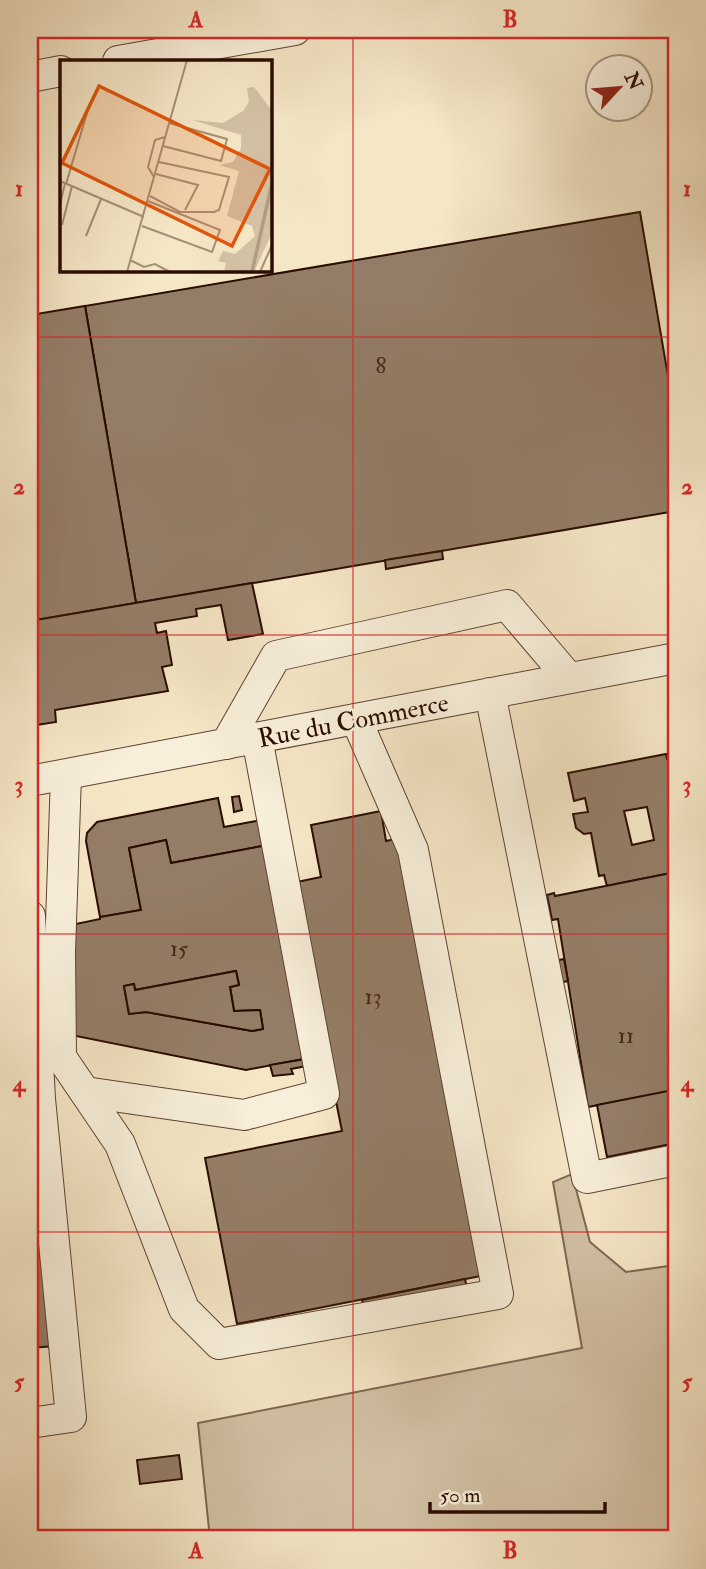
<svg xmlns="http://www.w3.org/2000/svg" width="706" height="1569" viewBox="0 0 706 1569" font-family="'IM FELL Double Pica',serif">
  <rect width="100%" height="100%" fill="#f5e6c6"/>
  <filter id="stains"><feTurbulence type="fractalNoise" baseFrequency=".00286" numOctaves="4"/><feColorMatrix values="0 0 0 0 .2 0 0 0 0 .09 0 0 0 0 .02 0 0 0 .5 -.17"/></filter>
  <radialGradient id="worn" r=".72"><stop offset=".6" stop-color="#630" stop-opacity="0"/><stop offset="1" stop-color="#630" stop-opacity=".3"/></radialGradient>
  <polygon fill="#d3c1a5" stroke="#7f6653" stroke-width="2" points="572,1174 590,1242 626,1272 676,1265 676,1539 210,1539 198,1423 582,1348 553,1182"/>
  <g fill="#947d67" stroke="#2b0c01" stroke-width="2" fill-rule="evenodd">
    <polygon points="640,212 676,423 676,511 136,603 85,306"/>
    <polygon points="85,306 136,603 30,621 30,315"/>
    <polygon points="442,551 443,559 386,569 385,560"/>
    <polygon points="252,583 263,634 228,640 221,605 196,609 197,616 155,623 157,633 166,631 172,665 162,667 168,691 55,710 56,722 30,726 30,621"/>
    <path d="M666 754 667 759 674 757 676 759V805L672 806 670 803 676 833V872L607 886 604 875 599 876 591 833 584 834 576 828 573 814 588 812 585 798 574 801 568 773ZM647 807 654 840 632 845 624 811Z"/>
    <polygon points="239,796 242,810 234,812 232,797"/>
    <polygon points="218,798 224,827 262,820 268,845 171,863 166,840 129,848 141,910 100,917 86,841 87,833 97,822"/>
    <polygon points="381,811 386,841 400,838 486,1275 237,1324 205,1158 342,1131 292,883 321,877 311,825"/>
    <path d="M166 840 171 863 268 845 309 1058 246 1070 66 1034 71 925 100 919V917L141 910 129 848ZM236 971 239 985 230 987 234 1011 260 1010 263 1029 252 1031 146 1012 129 1014 124 986 134 984 135 990Z"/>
    <polygon points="676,872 676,1090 588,1107 558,919 552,920 547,895 554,893 555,896"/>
    <polygon points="564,959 568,981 558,983 554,961"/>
    <polygon points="236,971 239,985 230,987 234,1011 260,1010 263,1029 252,1031 146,1012 129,1014 124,986 134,984 135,990"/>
    <polygon points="305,1059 307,1066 291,1069 293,1074 273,1076 270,1065"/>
    <polygon points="673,1090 676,1090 676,1143 607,1157 597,1105"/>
    <polygon points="30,1112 55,1346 30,1348"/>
    <polygon points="465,1279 468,1293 365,1313 362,1300"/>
    <polygon points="179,1455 182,1479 140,1484 137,1460"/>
  </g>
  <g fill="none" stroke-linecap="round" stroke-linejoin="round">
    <g stroke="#5e4232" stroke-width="32">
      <g id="minor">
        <polyline points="118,61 295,30"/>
        <polyline points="30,77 61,71"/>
        <polyline points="490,693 587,1178 676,1160"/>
        <polyline points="226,744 276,656 507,605 569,678"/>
        <polyline points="66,775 60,952 61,1057 120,1144 184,1309 219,1344 498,1294 413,850 356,719"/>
        <polyline points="30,781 676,658"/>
        <polyline points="30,916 40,1099 71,1417 30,1423"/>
        <polyline points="85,1092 244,1115 324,1094 257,738"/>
      </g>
    </g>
    <use href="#minor" stroke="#f8efda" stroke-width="30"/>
  </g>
  <path fill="none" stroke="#d62828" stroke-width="2" stroke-opacity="0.55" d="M353 30V1539M30 337H676M30 635H676M30 934H676M30 1232H676"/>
  <g text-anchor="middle" stroke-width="5" stroke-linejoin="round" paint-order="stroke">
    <g font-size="23" fill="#45281a">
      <text x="381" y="373">8</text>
      <text x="179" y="956">15</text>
      <text x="373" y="1004">13</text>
      <text x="626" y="1043">11</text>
    </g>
    <g font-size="26" fill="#2b0c01" stroke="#f8efda">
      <text transform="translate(353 720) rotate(-11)" y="9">Rue du Commerce</text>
    </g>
  </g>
  <g transform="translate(60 60)">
    <rect width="212" height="212" fill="#f5e6c6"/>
    <path d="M194 27 210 48 212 43V173L194 212H164L166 203 158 201 163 191 175 194 195 176 192 166 167 156 179 111 159 105 173 102 181 88V75L132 60 163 63 183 51 189 42 187 28Z" fill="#d3c1a5"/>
    <path fill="none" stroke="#b09c83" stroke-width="3.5" d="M192 212 212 123"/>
    <path fill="none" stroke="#a48f77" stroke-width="2" d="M103 86 161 101 167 79 109 63M96 114 138 125 125 150M94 117 88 107 95 80 105 77M0 121 84 157M6 124 29 46M90 136 120 152H154L159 150 169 117 99 102M0 145 5 123M2 165 12 126M82 166 152 192 160 170 88 141M26 176 41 139M70 200 84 207 95 204 110 212M67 212 127 0M200 212 212 185"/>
    <path fill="#df550b" fill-opacity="0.15" stroke="#df550b" stroke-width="3.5" d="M39 26 210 109 172 186 2 103Z"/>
    <rect width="212" height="212" fill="none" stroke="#2b0c01" stroke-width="3.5"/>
  </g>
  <rect width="706" height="1569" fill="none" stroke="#f5e6c6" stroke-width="77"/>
  <g transform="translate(619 88) rotate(64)"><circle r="33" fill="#f8efda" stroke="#a69483" stroke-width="2"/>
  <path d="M0-5L12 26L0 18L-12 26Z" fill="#8f2418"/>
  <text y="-10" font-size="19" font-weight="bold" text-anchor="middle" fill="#2b0c01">N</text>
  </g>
  <path d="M430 1502v10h175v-10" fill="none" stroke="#2b0c01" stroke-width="3.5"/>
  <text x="440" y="1502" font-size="21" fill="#2b0c01" stroke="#f8efda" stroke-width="5" paint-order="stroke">50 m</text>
  <rect x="38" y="38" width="630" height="1492" fill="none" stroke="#d62828" stroke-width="2.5"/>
  <g font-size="23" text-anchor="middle" font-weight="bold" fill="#d62828">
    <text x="196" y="27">A</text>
    <text x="510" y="27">B</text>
    <text x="19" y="196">1</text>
    <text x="687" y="196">1</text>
    <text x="19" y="494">2</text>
    <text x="687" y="494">2</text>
    <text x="19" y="792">3</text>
    <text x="687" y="792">3</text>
    <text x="19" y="1091">4</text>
    <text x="687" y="1091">4</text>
    <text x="19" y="1389">5</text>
    <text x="687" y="1389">5</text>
    <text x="196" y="1558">A</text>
    <text x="510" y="1558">B</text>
  </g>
  <rect width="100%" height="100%" filter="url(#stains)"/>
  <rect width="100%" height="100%" fill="url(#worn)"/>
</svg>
